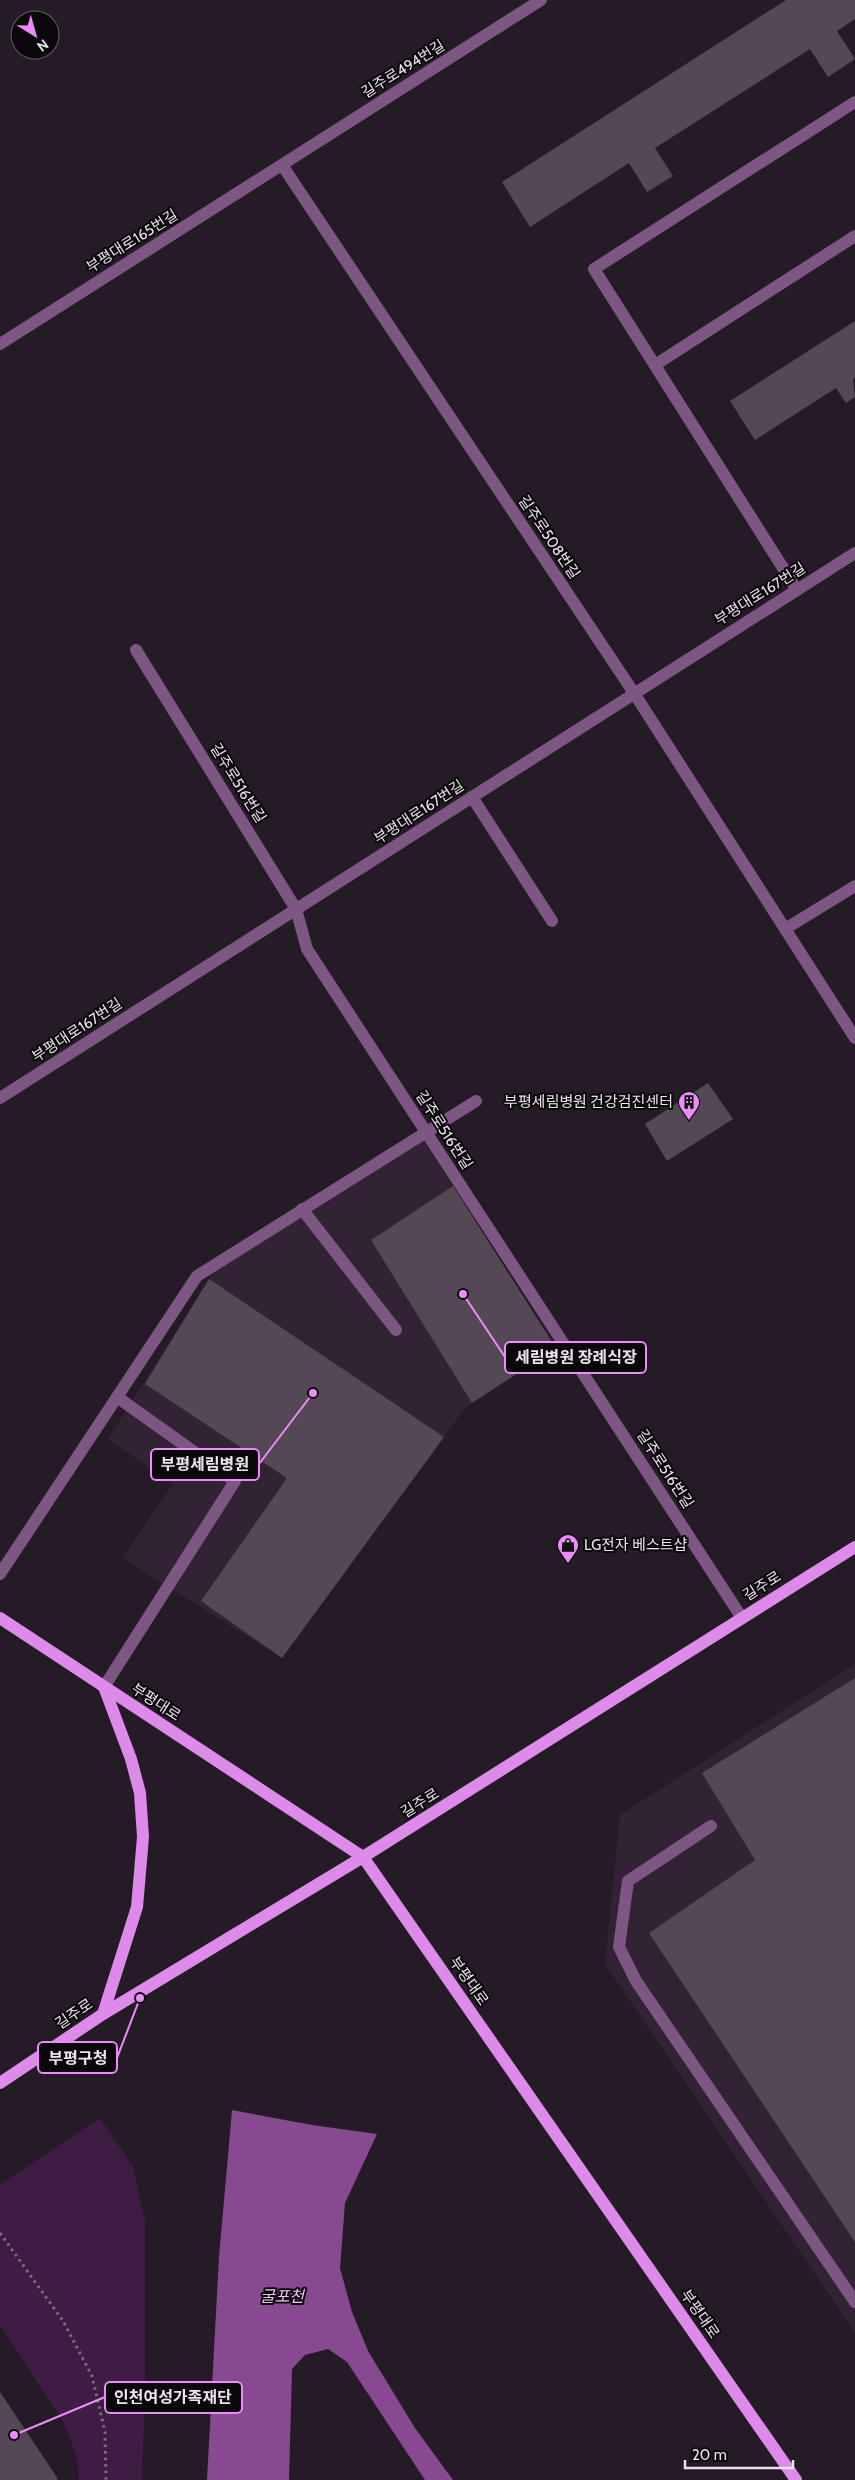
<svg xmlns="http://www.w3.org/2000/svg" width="855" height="2480" viewBox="0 0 855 2480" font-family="Cabin,'Noto Sans KR',sans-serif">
  <rect width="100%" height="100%" fill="#251b26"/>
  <g fill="#312333">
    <polygon points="421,1136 556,1348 465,1408 282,1658 122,1558 173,1484 108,1439 216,1268"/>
    <polygon points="855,1664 855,2333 605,1964 620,1815"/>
  </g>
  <polygon fill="#3e1c43" points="100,2118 133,2167 145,2221 145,2389 142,2480 79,2480 77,2458 64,2423 0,2325 0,2185"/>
  <polygon fill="#874a90" points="232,2110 312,2125 377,2134 345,2203 340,2268 352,2312 368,2351 415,2428 453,2480 425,2480 347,2362 328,2349 305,2355 292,2369 289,2480 207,2480 219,2257"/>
  <g fill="#534854">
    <polygon points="786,0 855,0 855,19 837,31 855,59 828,77 810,49 655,148 673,176 647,192 629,163 530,227 502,182"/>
    <polygon points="855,321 855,378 853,379 855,397 846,403 836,388 755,440 730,401"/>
    <polygon points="708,1083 733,1119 667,1161 645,1124"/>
    <polygon points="453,1186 556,1348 472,1403 371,1240"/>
    <polygon points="209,1279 444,1437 282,1658 201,1601 287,1478 145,1384"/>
    <polygon points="855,1678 855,2242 649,1933 755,1860 702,1773"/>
    <polygon points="0,2392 58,2479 56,2480 0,2480"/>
  </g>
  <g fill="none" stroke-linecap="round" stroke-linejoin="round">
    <polyline stroke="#79707a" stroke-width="3" stroke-dasharray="2.5 4" stroke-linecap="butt" points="0,2233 63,2321 92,2376 105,2432 106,2480"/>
    <g stroke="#7d5683" stroke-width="12">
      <polyline points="282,165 634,693 855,1038"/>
      <polyline points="0,344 541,0"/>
      <polyline points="655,365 855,236"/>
      <polyline points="797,590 594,269 855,102"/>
      <polyline points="136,650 296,909 307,949 742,1618"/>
      <polyline points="472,797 552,921"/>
      <polyline points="785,929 855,886"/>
      <polyline points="0,1098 855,553"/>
      <polyline points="302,1209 396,1330"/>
      <polyline points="0,1574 197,1276 476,1101"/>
      <polyline points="104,1687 235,1481 117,1397"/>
      <polyline points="711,1826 628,1881 619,1947 636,1981 855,2302"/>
    </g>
    <g stroke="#dd8aea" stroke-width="12">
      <polyline points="0,1618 363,1857 796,2480"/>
      <polyline points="103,2014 137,1907 143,1837 140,1793 131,1759 104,1687"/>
      <polyline points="0,2083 103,2014 363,1857 855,1547"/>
    </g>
  </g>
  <defs>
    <g id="building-pin" transform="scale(1.125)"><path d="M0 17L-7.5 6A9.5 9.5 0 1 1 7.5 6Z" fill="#ec8cfa" stroke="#0b080c"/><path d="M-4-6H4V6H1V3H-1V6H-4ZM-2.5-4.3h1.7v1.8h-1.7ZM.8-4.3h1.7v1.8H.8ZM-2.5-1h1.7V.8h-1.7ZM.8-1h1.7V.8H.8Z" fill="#111"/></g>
    <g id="shop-pin" transform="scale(1.125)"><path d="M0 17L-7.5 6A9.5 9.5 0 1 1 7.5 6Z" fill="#ec8cfa" stroke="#0b080c"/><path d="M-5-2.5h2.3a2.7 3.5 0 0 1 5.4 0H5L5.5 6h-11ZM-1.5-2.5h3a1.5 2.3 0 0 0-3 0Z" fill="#111"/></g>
  </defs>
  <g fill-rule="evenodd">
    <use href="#building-pin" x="689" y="1102"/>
    <use href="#shop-pin" x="568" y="1545"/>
  </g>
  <g text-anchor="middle" stroke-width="4" stroke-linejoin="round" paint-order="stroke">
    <g font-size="15" fill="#ebe4ec" stroke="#0b080c">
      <text transform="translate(403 69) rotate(-32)" y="5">길주로494번길</text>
      <text transform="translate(132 241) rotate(-32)" y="5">부평대로165번길</text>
      <text transform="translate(549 537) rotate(56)" y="5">길주로508번길</text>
      <text transform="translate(760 594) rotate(-32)" y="5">부평대로167번길</text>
      <text transform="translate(238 783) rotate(58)" y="5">길주로516번길</text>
      <text transform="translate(419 812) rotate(-33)" y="5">부평대로167번길</text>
      <text transform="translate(77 1030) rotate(-33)" y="5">부평대로167번길</text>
      <text transform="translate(444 1130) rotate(57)" y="5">길주로516번길</text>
      <text transform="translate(665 1469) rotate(57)" y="5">길주로516번길</text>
      <text transform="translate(762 1586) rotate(-32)" y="5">길주로</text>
      <text transform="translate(156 1702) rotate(33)" y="5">부평대로</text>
      <text transform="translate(420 1803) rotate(-32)" y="5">길주로</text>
      <text transform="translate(469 1981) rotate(55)" y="5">부평대로</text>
      <text transform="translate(74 2014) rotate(-34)" y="5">길주로</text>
      <text transform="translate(700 2314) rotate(55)" y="5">부평대로</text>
    </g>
    <g font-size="15" fill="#ebe4ec" stroke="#0b080c" text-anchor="end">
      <text x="673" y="1107">부평세림병원 건강검진센터</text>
      <text x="584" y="1550" text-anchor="start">LG전자 베스트샵</text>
    </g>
    <g font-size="16" font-style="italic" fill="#f2c0f9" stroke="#0b080c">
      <text x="282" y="2302">굴포천</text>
    </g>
  </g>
  <path fill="none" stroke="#ec8cfa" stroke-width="2" d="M463 1294L505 1357M313 1393L259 1464M140 1998L117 2058M14 2435L105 2397"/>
  <g fill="#ec8cfa" stroke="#0b080c" stroke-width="2">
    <circle cx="463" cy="1294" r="5"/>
    <circle cx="313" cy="1393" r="5"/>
    <circle cx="140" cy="1998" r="5"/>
    <circle cx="14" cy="2435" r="5"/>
  </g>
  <g fill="#0b080c" stroke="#ec8cfa" stroke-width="2">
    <rect x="505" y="1342" width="141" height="31" rx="5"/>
    <rect x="151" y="1449" width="108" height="31" rx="5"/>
    <rect x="38" y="2042" width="79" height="31" rx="5"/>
    <rect x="105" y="2382" width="137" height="31" rx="5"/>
  </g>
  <g font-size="16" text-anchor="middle" font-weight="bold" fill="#ebe4ec">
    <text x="576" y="1363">세림병원 장례식장</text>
    <text x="205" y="1470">부평세림병원</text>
    <text x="78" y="2064">부평구청</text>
    <text x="173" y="2403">인천여성가족재단</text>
  </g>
  <g transform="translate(35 35) rotate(143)"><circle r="24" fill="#0b080c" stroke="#656066"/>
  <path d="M0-4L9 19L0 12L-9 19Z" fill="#ec8cfa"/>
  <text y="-8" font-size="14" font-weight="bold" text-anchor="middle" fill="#ebe4ec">N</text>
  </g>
  <path d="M685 2460v8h108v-8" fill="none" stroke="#ebe4ec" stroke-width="2.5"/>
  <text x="692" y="2460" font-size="15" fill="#ebe4ec" stroke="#0b080c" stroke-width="4" paint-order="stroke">20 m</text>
</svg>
